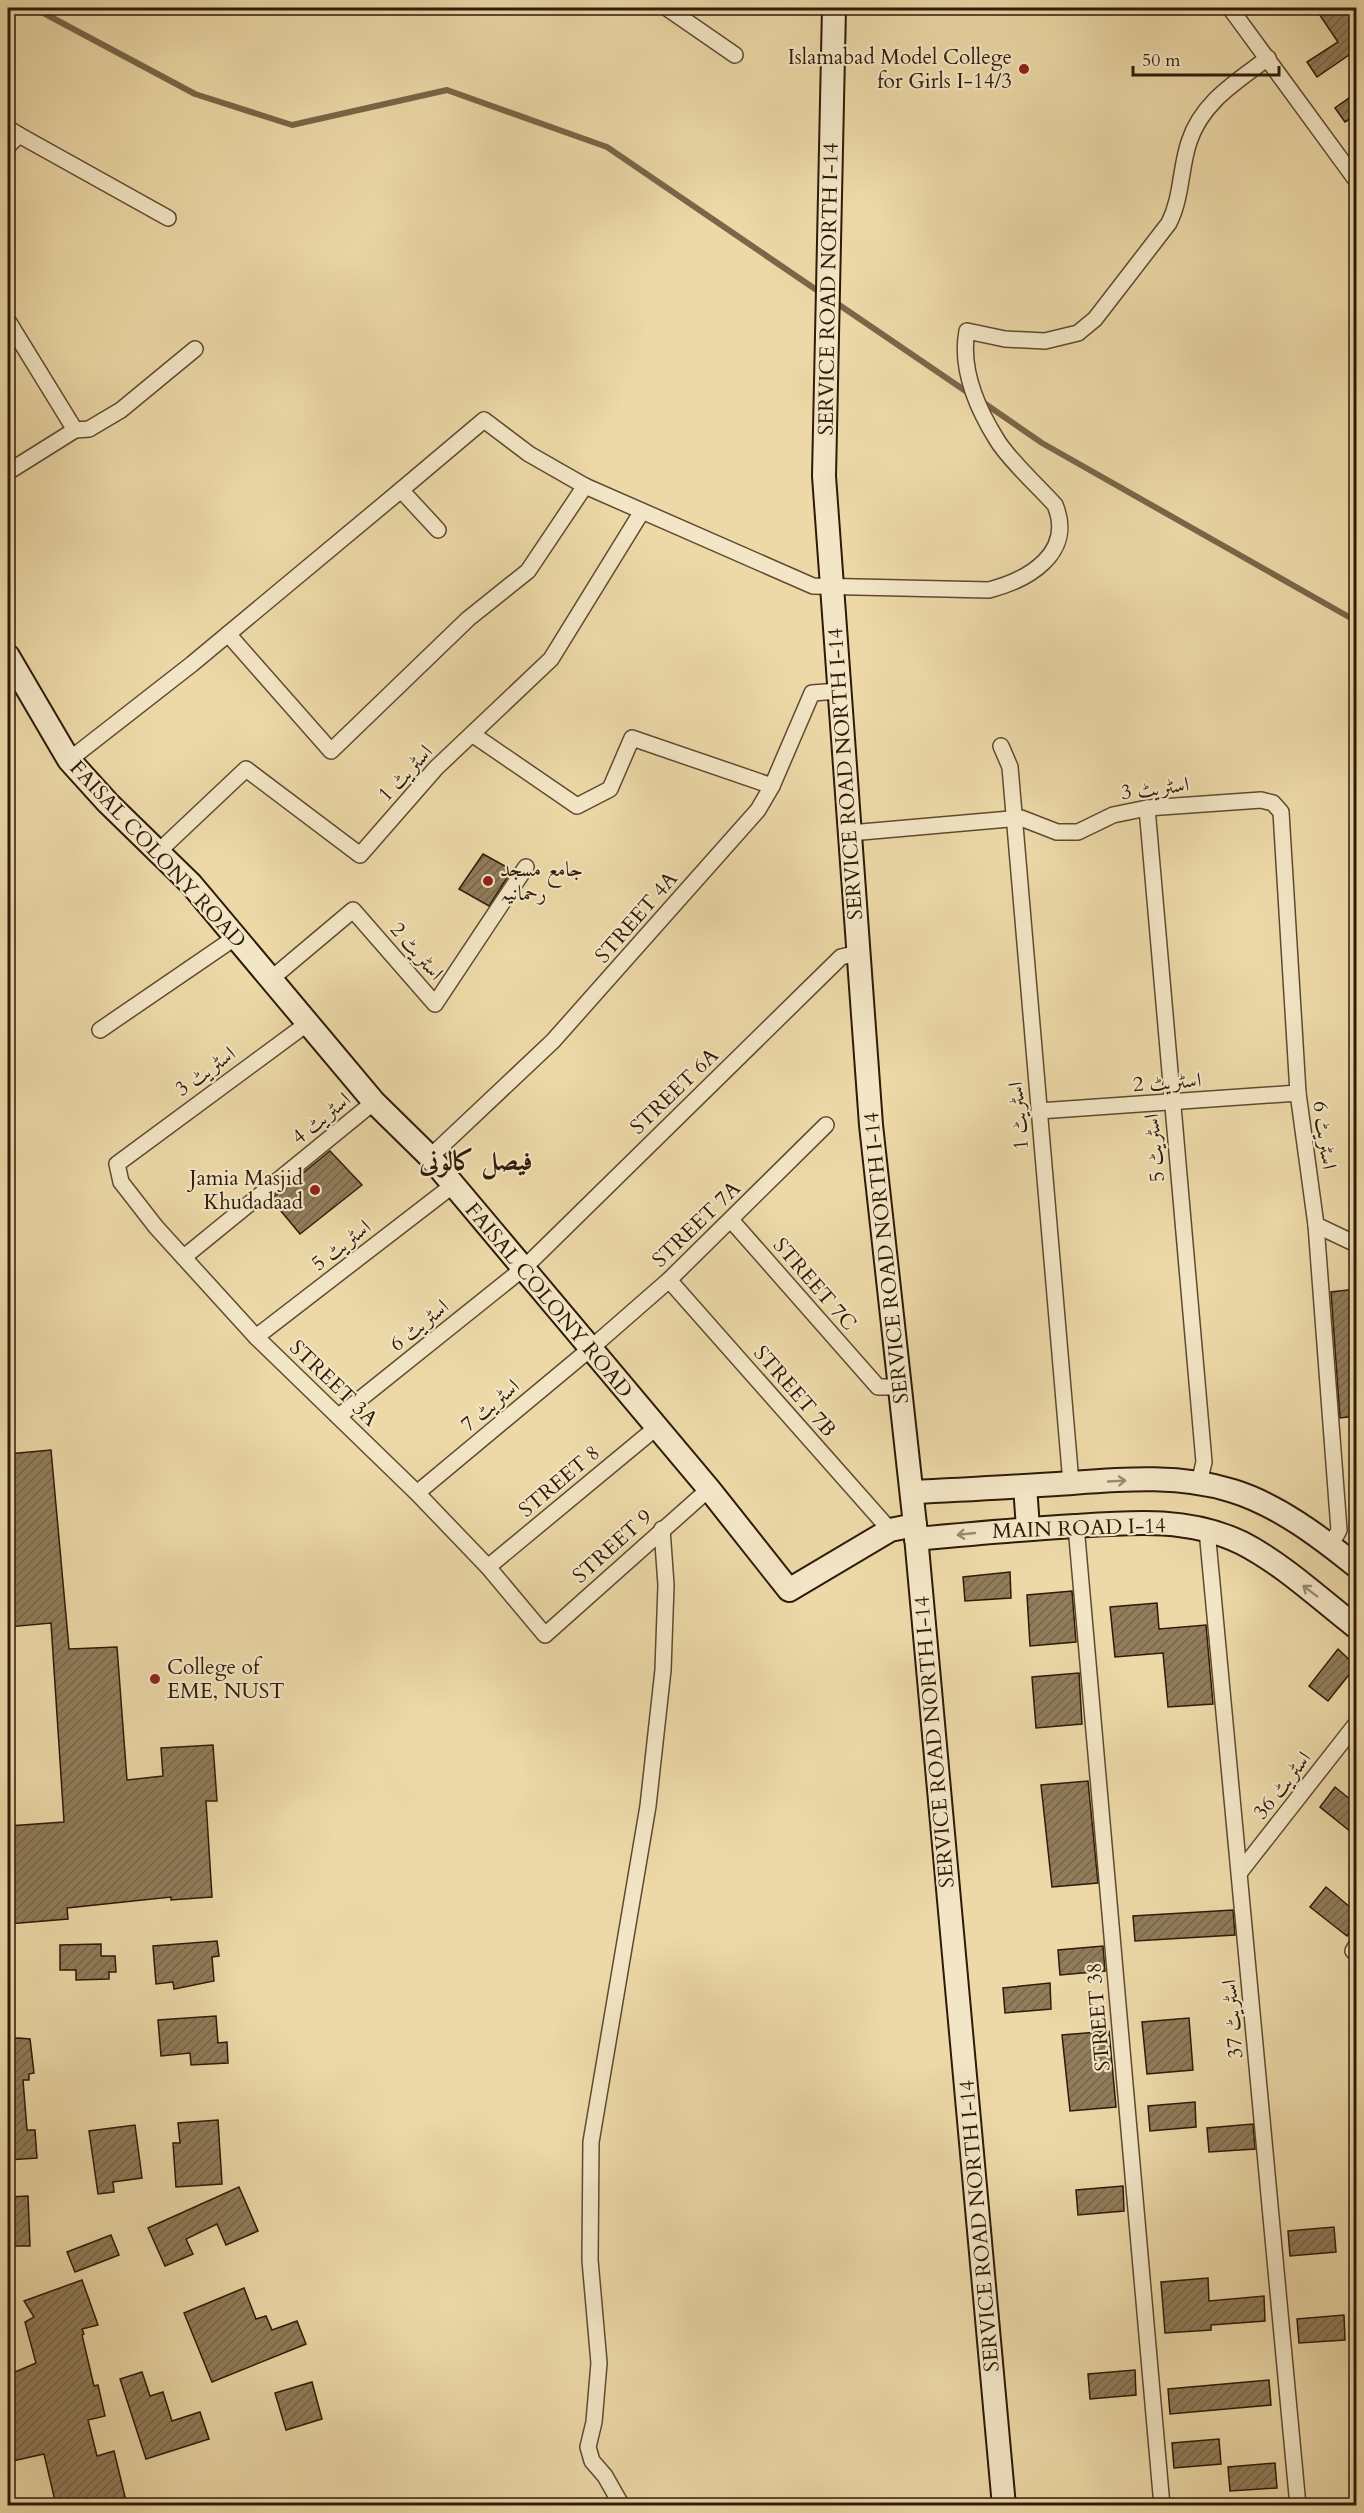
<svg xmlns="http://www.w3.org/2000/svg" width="1364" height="2513" viewBox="0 0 1364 2513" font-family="Cardo,Amiri,serif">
  <defs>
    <pattern id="building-hatch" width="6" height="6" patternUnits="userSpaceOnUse" patternTransform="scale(1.5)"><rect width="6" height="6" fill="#917d5b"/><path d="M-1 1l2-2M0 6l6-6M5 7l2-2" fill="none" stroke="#776649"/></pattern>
  </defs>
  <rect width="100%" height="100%" fill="#edd9a8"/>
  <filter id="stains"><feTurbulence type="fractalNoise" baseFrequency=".00333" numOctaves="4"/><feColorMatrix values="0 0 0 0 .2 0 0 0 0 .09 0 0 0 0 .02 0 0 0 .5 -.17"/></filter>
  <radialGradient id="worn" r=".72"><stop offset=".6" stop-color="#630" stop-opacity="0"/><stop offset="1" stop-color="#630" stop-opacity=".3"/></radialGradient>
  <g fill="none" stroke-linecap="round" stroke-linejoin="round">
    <g stroke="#7a6648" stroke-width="6">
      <polyline points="34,8 195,94 292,125 447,90 607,147 821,293"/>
      <polyline points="832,300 970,394"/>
      <polyline points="981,401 1042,443 1356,621"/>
    </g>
  </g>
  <g fill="url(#building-hatch)" stroke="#2e1a08" stroke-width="1.5">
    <polygon points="1315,8 1356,8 1356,50 1317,77 1307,62 1338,42"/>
    <polygon points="1356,93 1356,115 1345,122 1335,108"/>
    <polygon points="483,854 512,870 489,906 459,889"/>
    <polygon points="330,1151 362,1185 300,1234 271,1199"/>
    <polygon points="1356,1289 1356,1416 1340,1418 1331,1292"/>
    <polygon points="51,1450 69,1649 117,1647 127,1780 163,1776 161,1748 213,1745 217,1801 206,1801 212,1897 171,1900 171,1897 67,1908 68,1919 8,1924 8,1826 64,1822 51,1623 8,1627 8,1454"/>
    <polygon points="1010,1572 1011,1598 965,1601 963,1577"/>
    <polygon points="1072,1591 1076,1642 1030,1646 1027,1595"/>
    <polygon points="1157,1603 1159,1629 1206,1625 1213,1704 1168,1707 1163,1653 1115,1657 1110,1607"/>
    <polygon points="1338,1649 1356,1666 1328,1701 1309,1686"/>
    <polygon points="1079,1673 1082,1724 1036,1728 1032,1677"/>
    <polygon points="1088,1781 1098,1883 1052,1887 1041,1785"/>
    <polygon points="1335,1787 1356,1804 1356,1836 1320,1807"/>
    <polygon points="1326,1887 1356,1912 1356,1924 1347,1936 1310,1907"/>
    <polygon points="1233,1910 1235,1935 1135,1941 1133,1916"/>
    <polygon points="217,1941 219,1956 212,1957 214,1981 174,1989 173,1982 156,1984 153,1946"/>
    <polygon points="101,1944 101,1956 115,1956 116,1972 109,1972 109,1979 76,1980 76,1970 60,1970 60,1945"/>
    <polygon points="1103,1946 1105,1971 1060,1975 1058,1950"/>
    <polygon points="1050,1983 1051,2009 1005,2013 1003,1988"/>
    <polygon points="216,2016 218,2043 227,2042 228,2063 191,2065 190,2053 161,2056 158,2020"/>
    <polygon points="1189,2018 1193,2070 1147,2074 1142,2022"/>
    <polygon points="1109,2031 1116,2107 1070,2111 1062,2035"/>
    <polygon points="18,2038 30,2039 34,2073 29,2074 29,2080 23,2080 27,2130 35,2130 37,2158 8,2160 8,2039"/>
    <polygon points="1195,2102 1196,2127 1150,2131 1148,2106"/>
    <polygon points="218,2120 222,2184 176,2187 173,2143 180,2143 178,2123"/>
    <polygon points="1253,2124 1255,2149 1209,2152 1207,2128"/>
    <polygon points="135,2125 142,2178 113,2182 114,2192 98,2194 89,2131"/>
    <polygon points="1123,2186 1124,2211 1078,2215 1076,2190"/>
    <polygon points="239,2187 258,2231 226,2245 217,2224 186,2239 193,2254 165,2266 148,2228"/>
    <polygon points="28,2196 30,2246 8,2246 8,2197"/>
    <polygon points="1334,2227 1336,2252 1290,2256 1288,2231"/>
    <polygon points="111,2235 119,2255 75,2272 67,2252"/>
    <polygon points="1208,2278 1209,2301 1264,2296 1265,2321 1211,2325 1211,2330 1165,2333 1161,2282"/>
    <polygon points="82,2280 98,2325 82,2329 84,2334 82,2335 94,2386 98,2385 105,2416 88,2420 97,2456 114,2451 127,2505 56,2505 44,2454 8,2462 8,2375 36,2363 25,2322 34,2317 24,2301"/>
    <polygon points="244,2288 256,2319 266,2316 272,2330 297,2321 306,2344 212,2382 184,2313"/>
    <polygon points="1344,2315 1345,2340 1299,2343 1297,2319"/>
    <polygon points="1135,2370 1136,2395 1090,2399 1088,2374"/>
    <polygon points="142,2372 150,2396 163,2392 172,2421 200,2412 209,2439 146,2459 120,2379"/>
    <polygon points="1269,2380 1271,2405 1170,2414 1168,2389"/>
    <polygon points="312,2382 322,2419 286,2430 275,2393"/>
    <polygon points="1219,2439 1221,2464 1174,2468 1172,2443"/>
    <polygon points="1275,2463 1277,2488 1230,2491 1228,2467"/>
  </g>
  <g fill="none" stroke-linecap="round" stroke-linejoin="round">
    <g stroke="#5e4a30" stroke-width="18">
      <g id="street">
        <polyline points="667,8 735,55"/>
        <polyline points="1230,8 1356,180"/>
        <polyline points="8,128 19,135 8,146"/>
        <polyline points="19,135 168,218"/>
        <polyline points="8,321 75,430"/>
        <polyline points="8,472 75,430 89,429 121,410 195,349"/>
        <path d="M585 486 813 586 989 590C1028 580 1075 553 1055 505 1038 486 1009 460 997 440 977 408 960 368 967 331L1005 339 1045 341 1078 333 1095 319 1169 223C1182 197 1180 169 1189 142 1202 102 1236 82 1268 58"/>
        <polyline points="228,634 331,751 468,619 528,571 585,486 529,454 484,420 401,490"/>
        <polyline points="472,734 577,806 610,789 632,738 772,786"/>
        <polyline points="1001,746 1010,767 1071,1483"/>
        <polyline points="69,760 192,664 401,490 438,530"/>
        <polyline points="1147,808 1204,1462 1199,1483"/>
        <polyline points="850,833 1021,818 1057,832 1078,832 1113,815 1147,808 1261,800 1273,803 1281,812 1298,1093 1316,1225 1339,1530 1331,1545"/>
        <polyline points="158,852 246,769 360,855 436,768 551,659 641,513"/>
        <polyline points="271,979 353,910 435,1004 526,867"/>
        <polyline points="308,1023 117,1164 121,1182 156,1227 256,1337 417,1493 488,1567 545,1635 709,1489"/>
        <polyline points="100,1030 236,937"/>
        <polyline points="1039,1111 1298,1093"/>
        <polyline points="430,1157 553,1041 758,810 772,786 812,693 839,691"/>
        <polyline points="731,1220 878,1387 899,1387"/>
        <polyline points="1316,1225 1356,1244"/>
        <polyline points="184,1257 374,1102"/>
        <polyline points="669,1280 890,1530"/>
        <polyline points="256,1337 452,1186"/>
        <polyline points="339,1416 525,1267 841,957 858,953"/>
        <polyline points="417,1493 590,1349 669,1280 826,1125"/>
        <polyline points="1076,1526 1162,2506"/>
        <polyline points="1207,1530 1298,2506"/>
        <polyline points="488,1567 657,1427"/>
        <polyline points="1240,1872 1356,1724"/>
        <polyline points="1353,1951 1356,1946"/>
        <polyline points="622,2506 605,2476 592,2461 588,2447 594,2422 599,2363 590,2260 591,2142 648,1806 663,1670 666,1585 662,1529"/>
      </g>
    </g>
    <g stroke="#2e1a08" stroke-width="26">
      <g id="secondary">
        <polyline points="834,8 824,476 871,1125 915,1525 1004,2506"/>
        <polyline points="8,656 69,760 108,803 191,884 374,1102 430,1157 709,1489 789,1590 890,1530 915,1525"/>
        <polyline points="1025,1486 1028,1528"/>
        <path d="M912 1492C960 1490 1009 1487 1057 1484 1115 1480 1176 1473 1233 1491 1278 1505 1320 1537 1356 1566"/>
        <path d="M916 1539C969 1534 1022 1529 1075 1526 1132 1522 1189 1517 1242 1543 1283 1564 1320 1599 1356 1627"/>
      </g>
    </g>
    <use href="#street" stroke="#f3e6c6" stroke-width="15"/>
    <use href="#secondary" stroke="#f3e6c6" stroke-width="22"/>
  </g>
  <defs><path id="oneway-shaft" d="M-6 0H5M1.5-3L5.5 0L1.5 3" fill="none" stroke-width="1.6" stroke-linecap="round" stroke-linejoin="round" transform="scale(1.5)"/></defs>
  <g stroke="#9a8a70">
    <use href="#oneway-shaft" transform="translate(1117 1481) rotate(-3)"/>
    <use href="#oneway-shaft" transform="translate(966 1534) rotate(174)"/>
    <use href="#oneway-shaft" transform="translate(1310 1591) rotate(-143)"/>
  </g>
  <g fill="#8f2418" stroke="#f3e6c6" stroke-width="2">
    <circle cx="1024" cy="69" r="6"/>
    <circle cx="488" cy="881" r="6"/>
    <circle cx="315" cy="1190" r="6"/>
    <circle cx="155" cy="1679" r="6"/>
  </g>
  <g text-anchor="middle" stroke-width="4.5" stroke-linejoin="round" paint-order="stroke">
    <g font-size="21" fill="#2e1a08" stroke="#f3e6c6" text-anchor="end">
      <text x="1012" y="64">Islamabad Model College<tspan x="1012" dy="24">for Girls I-14/3</tspan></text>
      <text x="500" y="876" text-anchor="start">جامع مسجد<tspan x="500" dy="24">رحمانیہ</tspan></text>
      <text x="303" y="1185">Jamia Masjid<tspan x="303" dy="24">Khudadaad</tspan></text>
      <text x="167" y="1674" text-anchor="start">College of<tspan x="167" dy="24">EME, NUST</tspan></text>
    </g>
    <g font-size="21" fill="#2e1a08" stroke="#f3e6c6">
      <text transform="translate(828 289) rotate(-89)" y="7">SERVICE ROAD NORTH I-14</text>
      <text transform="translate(405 773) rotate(-47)" y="7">اسٹریٹ 1</text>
      <text transform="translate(845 774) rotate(-94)" y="7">SERVICE ROAD NORTH I-14</text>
      <text transform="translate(1155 788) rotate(-7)" y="7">اسٹریٹ 3</text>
      <text transform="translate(158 854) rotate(47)" y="7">FAISAL COLONY ROAD</text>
      <text transform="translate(636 917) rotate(-49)" y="7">STREET 4A</text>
      <text transform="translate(417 951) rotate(49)" y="7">اسٹریٹ 2</text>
      <text transform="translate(205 1071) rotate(-36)" y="7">اسٹریٹ 3</text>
      <text transform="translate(1167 1082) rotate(-4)" y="7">اسٹریٹ 2</text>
      <text transform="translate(674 1091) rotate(-44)" y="7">STREET 6A</text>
      <text transform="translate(1018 1116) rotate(-95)" y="7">اسٹریٹ 1</text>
      <text transform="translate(321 1118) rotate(-39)" y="7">اسٹریٹ 4</text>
      <text transform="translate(1325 1135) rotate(82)" y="7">اسٹریٹ 6</text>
      <text transform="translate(1154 1148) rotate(-95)" y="7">اسٹریٹ 5</text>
      <text transform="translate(696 1224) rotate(-44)" y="7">STREET 7A</text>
      <text transform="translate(341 1245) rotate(-38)" y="7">اسٹریٹ 5</text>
      <text transform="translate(886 1258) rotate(-96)" y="7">SERVICE ROAD NORTH I-14</text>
      <text transform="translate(815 1284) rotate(49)" y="7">STREET 7C</text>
      <text transform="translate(549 1300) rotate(50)" y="7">FAISAL COLONY ROAD</text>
      <text transform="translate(419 1325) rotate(-39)" y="7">اسٹریٹ 6</text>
      <text transform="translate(334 1383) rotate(44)" y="7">STREET 3A</text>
      <text transform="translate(795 1391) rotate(49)" y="7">STREET 7B</text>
      <text transform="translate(490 1405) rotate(-40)" y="7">اسٹریٹ 7</text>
      <text transform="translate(559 1481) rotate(-40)" y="7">STREET 8</text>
      <text transform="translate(1079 1528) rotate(-2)" y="7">MAIN ROAD I-14</text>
      <text transform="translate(612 1546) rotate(-42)" y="7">STREET 9</text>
      <text transform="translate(934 1742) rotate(-95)" y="7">SERVICE ROAD NORTH I-14</text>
      <text transform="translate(1282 1785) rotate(-52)" y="7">اسٹریٹ 36</text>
      <text transform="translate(1098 2017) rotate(-95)" y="7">STREET 38</text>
      <text transform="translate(1232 2019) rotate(-95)" y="7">اسٹریٹ 37</text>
      <text transform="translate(979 2226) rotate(-95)" y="7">SERVICE ROAD NORTH I-14</text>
    </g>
    <g font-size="27" font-weight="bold" fill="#2e1a08" stroke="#f3e6c6">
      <text x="476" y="1170">فیصل کالونی</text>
    </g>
  </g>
  <rect width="1364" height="2513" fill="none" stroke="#edd9a8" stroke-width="30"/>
  <rect x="9" y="9" width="1346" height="2495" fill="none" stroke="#2e1a08" stroke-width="3"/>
  <rect x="15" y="15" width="1334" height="2483" fill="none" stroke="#2e1a08" stroke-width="1.5"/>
  <path d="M1133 66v9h146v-9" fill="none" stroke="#2e1a08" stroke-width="3"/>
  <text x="1142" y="66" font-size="18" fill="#2e1a08" stroke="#f3e6c6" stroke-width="4.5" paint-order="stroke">50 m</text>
  <rect width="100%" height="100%" filter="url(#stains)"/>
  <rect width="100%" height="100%" fill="url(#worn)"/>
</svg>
